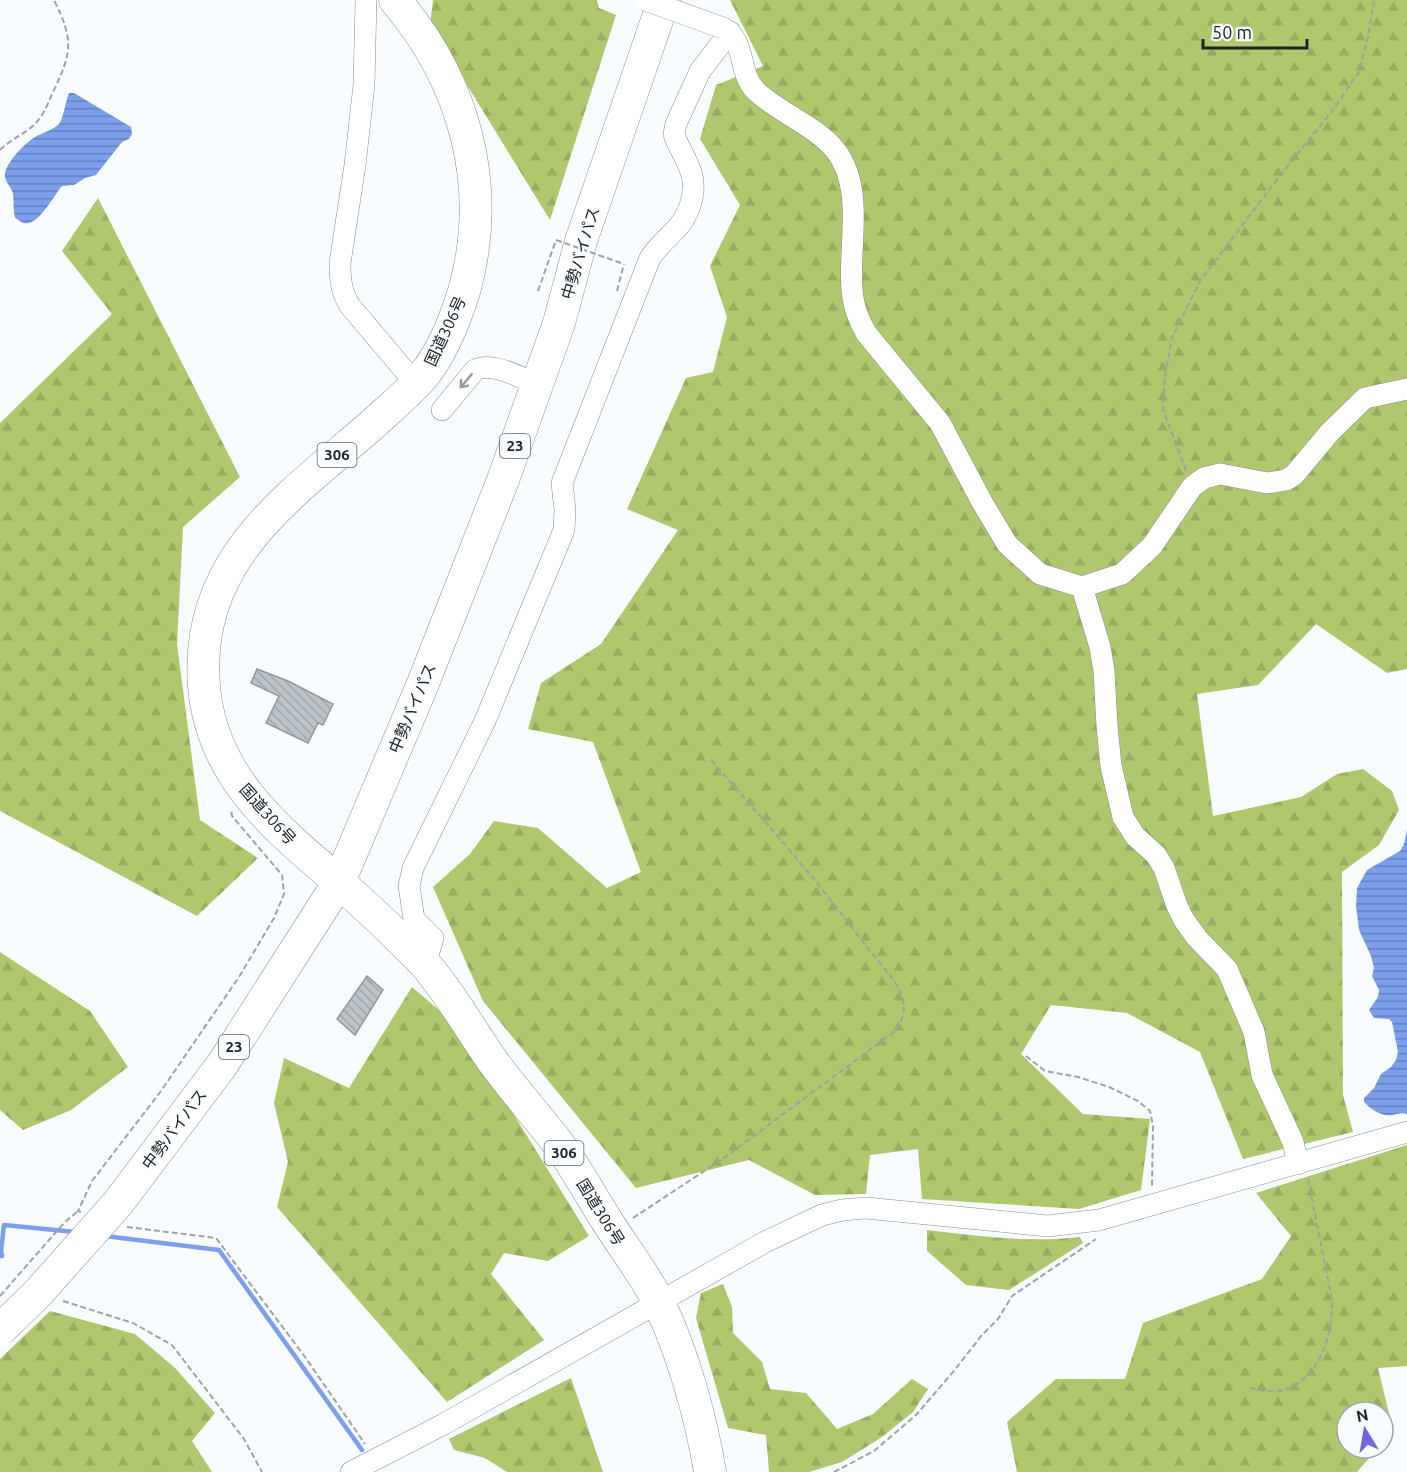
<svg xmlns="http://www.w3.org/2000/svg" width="1407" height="1472" viewBox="0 0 1407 1472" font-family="Ubuntu,'Noto Sans JP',sans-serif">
  <defs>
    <pattern id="forest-firs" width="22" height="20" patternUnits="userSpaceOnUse" patternTransform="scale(1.5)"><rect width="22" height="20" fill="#afc86e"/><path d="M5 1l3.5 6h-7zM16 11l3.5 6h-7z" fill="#96ac5f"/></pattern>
    <pattern id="water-rules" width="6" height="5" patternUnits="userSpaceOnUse" patternTransform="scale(1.5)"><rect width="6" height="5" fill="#7b9feb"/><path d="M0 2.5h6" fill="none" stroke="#6481be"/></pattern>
    <pattern id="building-back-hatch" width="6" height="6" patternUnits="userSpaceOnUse" patternTransform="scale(1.5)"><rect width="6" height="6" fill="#bbc3c9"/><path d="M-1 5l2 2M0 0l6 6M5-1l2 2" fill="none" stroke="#a0a7ac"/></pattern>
  </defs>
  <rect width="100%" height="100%" fill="#f8fcfe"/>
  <g fill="url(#forest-firs)">
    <polygon points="433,0 597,0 599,8 616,15 550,220 430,25"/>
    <polygon points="730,0 1407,0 1407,669 1387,673 1316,624 1258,685 1197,694 1213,816 1301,797 1337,774 1363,769 1392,791 1399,810 1379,845 1342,872 1343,1095 1353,1132 1243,1159 1200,1052 1127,1013 1051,1005 1021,1054 1083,1114 1150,1119 1141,1190 1079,1209 922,1199 918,1149 870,1155 866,1194 815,1195 749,1160 636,1188 483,1001 433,887 470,854 494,821 538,828 607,888 641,872 593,742 528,729 541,683 601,644 678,530 627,509 686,378 713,372 727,317 710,266 740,205 700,139 716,85 763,66"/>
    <polygon points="98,198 240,477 183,527 177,644 200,820 258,858 197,916 0,811 0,423 112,314 62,251"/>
    <polygon points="0,952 90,1011 128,1067 71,1110 23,1130 0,1110"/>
    <polygon points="412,987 446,1016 496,1086 589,1236 548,1261 504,1253 491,1274 544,1340 447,1402 277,1207 288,1162 274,1103 284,1058 349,1088"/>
    <polygon points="1407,1145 1407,1366 1378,1368 1393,1430 1383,1442 1383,1412 1347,1412 1347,1448 1378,1448 1357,1472 1017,1472 1007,1422 1056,1379 1125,1379 1143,1323 1262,1279 1291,1236 1256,1193"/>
    <path d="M927 1230C978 1236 1028 1243 1080 1237L1083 1243 1009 1290 966 1285 927 1251Z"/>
    <polygon points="723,1284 732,1307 733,1333 762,1362 770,1389 806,1393 837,1429 873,1414 912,1379 928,1389 913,1412 882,1437 842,1462 809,1472 769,1472 766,1435 728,1428 696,1318 701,1293"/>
    <polygon points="50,1311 135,1334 175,1368 215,1413 192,1441 212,1472 0,1472 0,1359"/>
    <polygon points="571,1378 603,1472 507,1472 485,1458 454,1450 449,1439"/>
  </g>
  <g fill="url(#water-rules)">
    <path d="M69 93H74L131 127 132 134 129 139 122 142 96 175 85 178 74 185 62 186C54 195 38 227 24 223 20 222 18 219 15 218 13 210 14 202 13 194 12 188 6 183 5 177 3 165 25 143 35 137 42 133 53 130 59 124 63 120 66 100 69 93Z"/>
    <path d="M1407 830V1114C1400 1112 1398 1114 1392 1115 1382 1117 1370 1109 1364 1102V1098L1374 1088 1381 1074 1391 1067 1396 1060 1398 1052 1392 1022 1389 1019 1374 1018 1369 1010 1378 997 1379 990 1372 976 1374 968 1371 956 1359 930 1356 906 1357 888 1367 870 1400 851 1404 844Z"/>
  </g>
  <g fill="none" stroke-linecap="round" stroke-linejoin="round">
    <g stroke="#7b9feb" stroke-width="4.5">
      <polyline points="105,1236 219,1250 362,1450"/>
      <polyline points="0,1256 2,1256 1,1251 4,1225 75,1232"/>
    </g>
  </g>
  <g fill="url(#building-back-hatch)" stroke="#90979c" stroke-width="1.5">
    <polygon points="257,669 288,681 333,704 323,725 318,723 308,743 266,723 279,696 251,683"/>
    <polygon points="367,976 383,990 355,1035 337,1019"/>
  </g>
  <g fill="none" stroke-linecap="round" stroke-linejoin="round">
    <g stroke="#858c92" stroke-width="22">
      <g id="minor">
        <path d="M366 0 364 85 355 165 340 263C340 279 341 292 350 306L416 384"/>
        <path d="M723 28C747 41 737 72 756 91 779 113 815 125 836 151 865 189 848 247 852 290 853 306 858 319 866 333L940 423 982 502 1007 544 1040 574 1082 587 1122 574 1152 546 1192 487 1204 478 1220 474 1267 483 1286 480 1294 475 1330 432 1365 398 1407 389"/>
        <path d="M442 410 475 370C493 361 520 378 537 384"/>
        <polyline points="1082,587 1100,647 1104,671 1107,726 1111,766 1123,817 1135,836 1156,855 1164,868 1177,906 1184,920 1197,938 1227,969 1254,1032 1262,1075 1293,1142 1298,1164"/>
        <path d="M425 965 433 938 414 919 409 886 413 868 485 721 564 530 565 510 562 483 650 258C658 246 669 237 678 227 684 220 687 214 690 206 699 177 688 165 676 140L674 134 676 124 700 71 730 32"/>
        <polyline points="351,1472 444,1424 765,1242 822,1215 842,1210 866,1208 1048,1226 1099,1220 1407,1132"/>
      </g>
    </g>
    <g stroke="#858c92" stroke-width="33">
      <g id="highway">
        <path d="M395 0C464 81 493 184 465 288 456 318 443 351 424 375 409 393 390 408 373 424 288 498 194 559 204 686 211 773 271 824 333 877 364 904 395 933 423 962 450 992 471 1031 494 1063 515 1092 539 1118 560 1146 577 1170 591 1196 607 1221 624 1248 645 1275 659 1303 683 1353 701 1417 710 1472"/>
        <polyline points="118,1203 222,1065 339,882 422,686 503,480 559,323 581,241 664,0"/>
      </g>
    </g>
    <g stroke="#9fa2a4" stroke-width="2" stroke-dasharray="6 3" stroke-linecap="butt">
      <path d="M0 150C10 140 24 134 34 125 43 116 48 104 53 92 72 53 74 40 54 0"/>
      <polyline points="538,291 556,240"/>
      <polyline points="617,291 624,264"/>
      <polyline points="1186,471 1163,409 1165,375 1172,338 1200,281 1282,173 1332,111 1359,72 1368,37 1374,0"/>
      <polyline points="1026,1056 1045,1071 1078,1077 1109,1087 1138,1101 1150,1111 1153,1126 1152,1187"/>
      <polyline points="81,1212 78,1211 92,1181 161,1091 239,977 274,918 284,894 282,875 232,816 231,810"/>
      <path d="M633 1218 721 1160 894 1032C903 1020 907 1008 901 994 897 981 875 958 866 946 818 881 764 820 710 759"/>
      <polyline points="127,1227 216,1238 305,1357 365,1444"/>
      <polyline points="0,1296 64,1223 78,1211"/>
      <polyline points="63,1301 133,1323 172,1345 244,1439 262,1472"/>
      <path d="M1250 1388C1261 1390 1272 1393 1283 1390 1320 1380 1333 1334 1332 1300L1308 1179"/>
      <polyline points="834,1472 874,1451 916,1415 953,1372 982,1335 998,1319 1012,1296 1096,1239"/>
    </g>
    <use href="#minor" stroke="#fff" stroke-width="21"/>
    <use href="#highway" stroke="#fff" stroke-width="32"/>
    <g stroke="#858c92" stroke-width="22" stroke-linecap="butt">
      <polyline id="minor-bridge" points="645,0 723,28"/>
    </g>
    <g stroke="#858c92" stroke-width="33" stroke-linecap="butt">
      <polyline id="highway-bridge" points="0,1330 38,1293 118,1203"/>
    </g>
    <polyline stroke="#9fa2a4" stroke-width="2" stroke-dasharray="6 3" stroke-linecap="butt" points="556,240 624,264"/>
    <use href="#minor-bridge" stroke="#fff" stroke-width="21"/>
    <use href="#highway-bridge" stroke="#fff" stroke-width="32"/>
  </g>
  <defs><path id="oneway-shaft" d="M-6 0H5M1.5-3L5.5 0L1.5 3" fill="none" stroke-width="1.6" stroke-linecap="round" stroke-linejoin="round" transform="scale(1.5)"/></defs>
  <use stroke="#9b9c9d" href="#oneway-shaft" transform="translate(466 381) rotate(130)"/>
  <g text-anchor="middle" stroke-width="4.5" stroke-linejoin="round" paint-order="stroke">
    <g fill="#f8fcfe" stroke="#616466" stroke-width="1.5">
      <rect x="500" y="434" width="30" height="24" rx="4.5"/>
      <rect x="317.5" y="443" width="39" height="24" rx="4.5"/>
      <rect x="219" y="1035" width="30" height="24" rx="4.5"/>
      <rect x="544.5" y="1141" width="39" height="24" rx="4.5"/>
    </g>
    <g font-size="15" font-weight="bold" fill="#202325">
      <text x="515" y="451">23</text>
      <text x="337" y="460">306</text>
      <text x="234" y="1052">23</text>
      <text x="564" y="1158">306</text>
    </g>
    <g font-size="16" fill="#202325" stroke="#f8fcfe">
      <text transform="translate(580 253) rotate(-73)" y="6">中勢バイパス</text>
      <text transform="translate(445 331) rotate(-65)" y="6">国道306号</text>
      <text transform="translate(412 708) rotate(-67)" y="6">中勢バイパス</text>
      <text transform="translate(268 814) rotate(48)" y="6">国道306号</text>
      <text transform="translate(174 1129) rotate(-53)" y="6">中勢バイパス</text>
      <text transform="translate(601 1212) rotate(58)" y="6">国道306号</text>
    </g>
  </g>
  <g transform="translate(1365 1430) rotate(349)"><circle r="28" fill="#f8fcfe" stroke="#a2a5a7" stroke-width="1.5"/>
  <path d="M0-4.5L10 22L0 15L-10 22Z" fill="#7664de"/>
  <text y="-9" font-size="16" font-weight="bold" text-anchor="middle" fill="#202325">N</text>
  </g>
  <path d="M1203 39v9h104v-9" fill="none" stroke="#202325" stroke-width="3"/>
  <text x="1212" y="39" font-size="18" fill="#202325" stroke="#f8fcfe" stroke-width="4.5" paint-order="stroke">50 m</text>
</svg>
